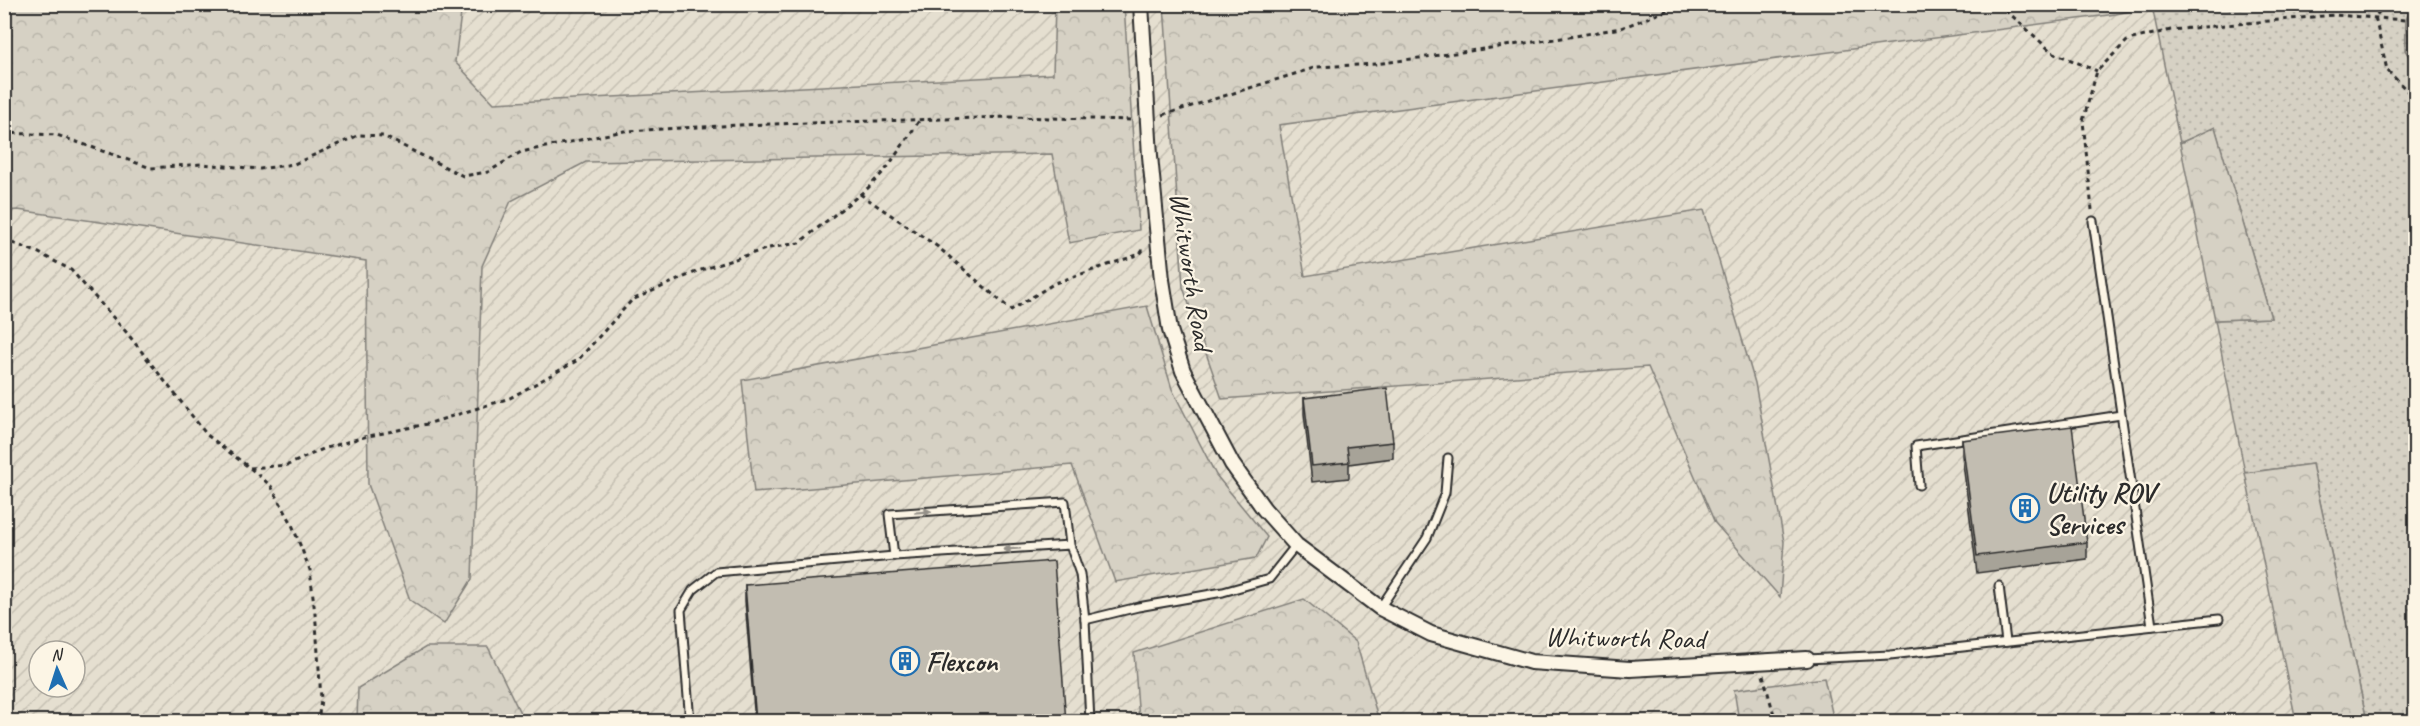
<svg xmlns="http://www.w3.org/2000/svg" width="2420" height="726" viewBox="0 0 2420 726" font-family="Caveat,sans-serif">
  <defs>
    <pattern id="industrial-furrows" width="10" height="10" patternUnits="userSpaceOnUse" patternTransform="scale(1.5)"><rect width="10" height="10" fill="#e5dfd0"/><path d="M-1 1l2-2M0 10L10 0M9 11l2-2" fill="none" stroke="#c5c0b3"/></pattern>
    <pattern id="grass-dots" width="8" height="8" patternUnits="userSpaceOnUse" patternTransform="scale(1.5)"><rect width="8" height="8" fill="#d6d1c4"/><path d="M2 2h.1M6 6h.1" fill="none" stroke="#b8b4a9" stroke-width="1.8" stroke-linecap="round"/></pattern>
    <pattern id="forest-crowns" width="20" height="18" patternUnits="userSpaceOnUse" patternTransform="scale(1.5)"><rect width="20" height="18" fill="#d6d1c4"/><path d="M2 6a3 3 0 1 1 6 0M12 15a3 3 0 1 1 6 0" fill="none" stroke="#b8b4a9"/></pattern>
    <pattern id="water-rules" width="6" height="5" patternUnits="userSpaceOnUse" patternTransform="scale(1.5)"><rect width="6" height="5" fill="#afaaa0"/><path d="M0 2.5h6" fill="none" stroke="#8f8b83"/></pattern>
  </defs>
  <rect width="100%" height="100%" fill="#f4edde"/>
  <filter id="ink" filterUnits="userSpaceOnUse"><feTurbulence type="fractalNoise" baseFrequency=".0167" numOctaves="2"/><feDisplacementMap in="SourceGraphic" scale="12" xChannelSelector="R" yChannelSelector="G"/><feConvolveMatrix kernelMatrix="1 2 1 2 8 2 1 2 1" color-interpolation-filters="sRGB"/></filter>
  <g filter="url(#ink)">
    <path fill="url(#industrial-furrows)" fill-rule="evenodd" d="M4 5H2152L2296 721H1834L1824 678 1734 691 1739 722 5 721ZM39 651H75V687H39Z"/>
    <polygon fill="url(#grass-dots)" stroke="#807e78" stroke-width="1.5" points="2157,4 2415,5 2415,721 2367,721 2312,464 2245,473 2215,320 2271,318 2215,128 2180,143 2152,6"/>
    <g fill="url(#forest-crowns)" stroke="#807e78" stroke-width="1.5">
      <polygon points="5,4 462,5 455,62 494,103 1053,74 1055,5 1124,5 1139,230 1069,243 1052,154 586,162 511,201 482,266 472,579 444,624 410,600 368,484 366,261 18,210 5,211"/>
      <polygon points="1164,5 1164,4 2157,5 2116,14 1279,125 1305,276 1704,210 1755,383 1784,542 1780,597 1715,523 1648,367 1222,399 1183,287"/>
      <polygon points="2215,127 2271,318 2215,320 2180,143"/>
      <polygon points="1147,306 1172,389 1216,475 1267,537 1256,558 1115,582 1072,465 754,493 742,380"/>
      <polygon points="2312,464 2367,721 2296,721 2245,473"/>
      <polygon points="1304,599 1356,642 1379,721 1139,721 1134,653"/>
      <polygon points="426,647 488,647 524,721 357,721 358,688"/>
      <polygon points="1824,678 1834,721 1739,721 1734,690"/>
    </g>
    <polygon fill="url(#water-rules)" stroke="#7a7771" stroke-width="1.5" points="2413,4 2416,5 2415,66 2405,50 2406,20"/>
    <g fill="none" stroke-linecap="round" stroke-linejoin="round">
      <g stroke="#2b2b2b" stroke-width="11">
        <g id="service">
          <polyline points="2093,221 2152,626"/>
          <polyline points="1919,485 1916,446 2121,415"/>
          <polyline points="1070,545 894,556 889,514 1065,502 1070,545 1080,574 1085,620 1090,722"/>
          <polyline points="1999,586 2006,642"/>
          <polyline points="1380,608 1427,538 1445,493 1448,458"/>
          <polyline points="1085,620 1138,607 1223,592 1269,579 1296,545"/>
          <polyline points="1807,659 1890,655 2219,619"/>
          <polyline points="690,722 681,610 693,590 716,572 894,556"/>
        </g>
      </g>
      <g stroke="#2b2b2b" stroke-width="18">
        <polyline id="minor" points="1141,4 1150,156 1162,280 1170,330 1183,371 1232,464 1264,509 1296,545 1380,608 1431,634 1531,662 1630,669 1807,659"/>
      </g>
      <g stroke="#2b2b2b" stroke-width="3" stroke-dasharray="4.5 4.5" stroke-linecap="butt">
        <polyline points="1999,4 2052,52 2097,71"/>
        <polyline points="2385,4 2375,17 2387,70 2416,100"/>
        <polyline points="1163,115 1317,67 1376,64 1569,37 1621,28 1684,4"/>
        <polyline points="4,133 57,135 151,168 202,164 260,169 294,164 359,135 383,136 463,176 488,172 521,152 624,131 739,125 1011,117 1133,120"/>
        <polyline points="860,194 938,247 1011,310 1055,283 1140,254 1143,250"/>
        <polyline points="2092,210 2083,121 2097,71 2128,40 2171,30 2334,15 2406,20"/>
        <polyline points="4,240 37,252 71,270 127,333 207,435 250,468 271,486 291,522 310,570 316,623 321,699 318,722"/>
        <polyline points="250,468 288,465 323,449 364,437 427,424 510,398 578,360 632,300 698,271 769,248 799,243 868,188 887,168 919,121"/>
        <polyline points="1763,675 1776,722"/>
      </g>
      <use href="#service" stroke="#fcf5e5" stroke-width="7"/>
      <use href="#minor" stroke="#fcf5e5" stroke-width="14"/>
    </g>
    <g fill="#a7a398" stroke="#2b2b2b" stroke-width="1.5">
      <polygon points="1304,398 1393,442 1393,458 1349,464 1349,478 1312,482 1304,414"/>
      <polygon points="1962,440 2087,542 2087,559 1977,573 1962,456"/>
      <polygon points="745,585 1066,722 755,722 745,601"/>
    </g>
    <g fill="#c2bdb1" stroke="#2b2b2b" stroke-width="1.5">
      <polygon points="1387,388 1393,442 1347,447 1349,462 1312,466 1304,398"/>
      <polygon points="2072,426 2087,542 1977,556 1962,440"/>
      <polygon points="1054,561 1066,722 756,722 745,585"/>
    </g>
    <defs><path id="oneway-solid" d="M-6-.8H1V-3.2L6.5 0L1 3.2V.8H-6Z" transform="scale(1.5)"/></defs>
    <g fill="#949088">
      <use href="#oneway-solid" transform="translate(923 512) rotate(-4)"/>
      <use href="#oneway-solid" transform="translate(1012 549) rotate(176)"/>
    </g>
  </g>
  <defs>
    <g id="building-ring" transform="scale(1.5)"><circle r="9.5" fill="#fcf5e5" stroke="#1f6fb2" stroke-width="1.5"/><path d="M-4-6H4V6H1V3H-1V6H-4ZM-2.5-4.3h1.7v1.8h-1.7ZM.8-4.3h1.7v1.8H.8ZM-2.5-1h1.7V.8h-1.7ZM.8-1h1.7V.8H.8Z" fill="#1f6fb2"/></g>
  </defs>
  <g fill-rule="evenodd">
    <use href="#building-ring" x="2025" y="508"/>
    <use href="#building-ring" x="905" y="661"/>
  </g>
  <g text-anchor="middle" stroke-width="4.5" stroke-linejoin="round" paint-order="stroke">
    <g font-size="28" fill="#2b2b2b" stroke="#fcf5e5">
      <text transform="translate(1192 271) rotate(81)" y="10">Whitworth Road</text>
      <text transform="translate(1625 637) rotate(1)" y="10">Whitworth Road</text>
    </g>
    <g font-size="28" font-weight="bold" fill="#2b2b2b" stroke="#fcf5e5" text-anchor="start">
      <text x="2046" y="502">Utility ROV<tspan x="2046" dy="32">Services</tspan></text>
      <text x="926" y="671">Flexcon</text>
    </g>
  </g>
  <rect width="2420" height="726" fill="none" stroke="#fcf5e5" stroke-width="24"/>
  <rect x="12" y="12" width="2396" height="702" fill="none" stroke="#2b2b2b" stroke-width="2" filter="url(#ink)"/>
  <g transform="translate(57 669) rotate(357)"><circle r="28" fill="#fcf5e5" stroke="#a8a49b" stroke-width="1.5"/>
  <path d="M0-4.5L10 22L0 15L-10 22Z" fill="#1f6fb2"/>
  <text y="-9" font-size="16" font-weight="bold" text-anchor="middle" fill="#2b2b2b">N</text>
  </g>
</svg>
